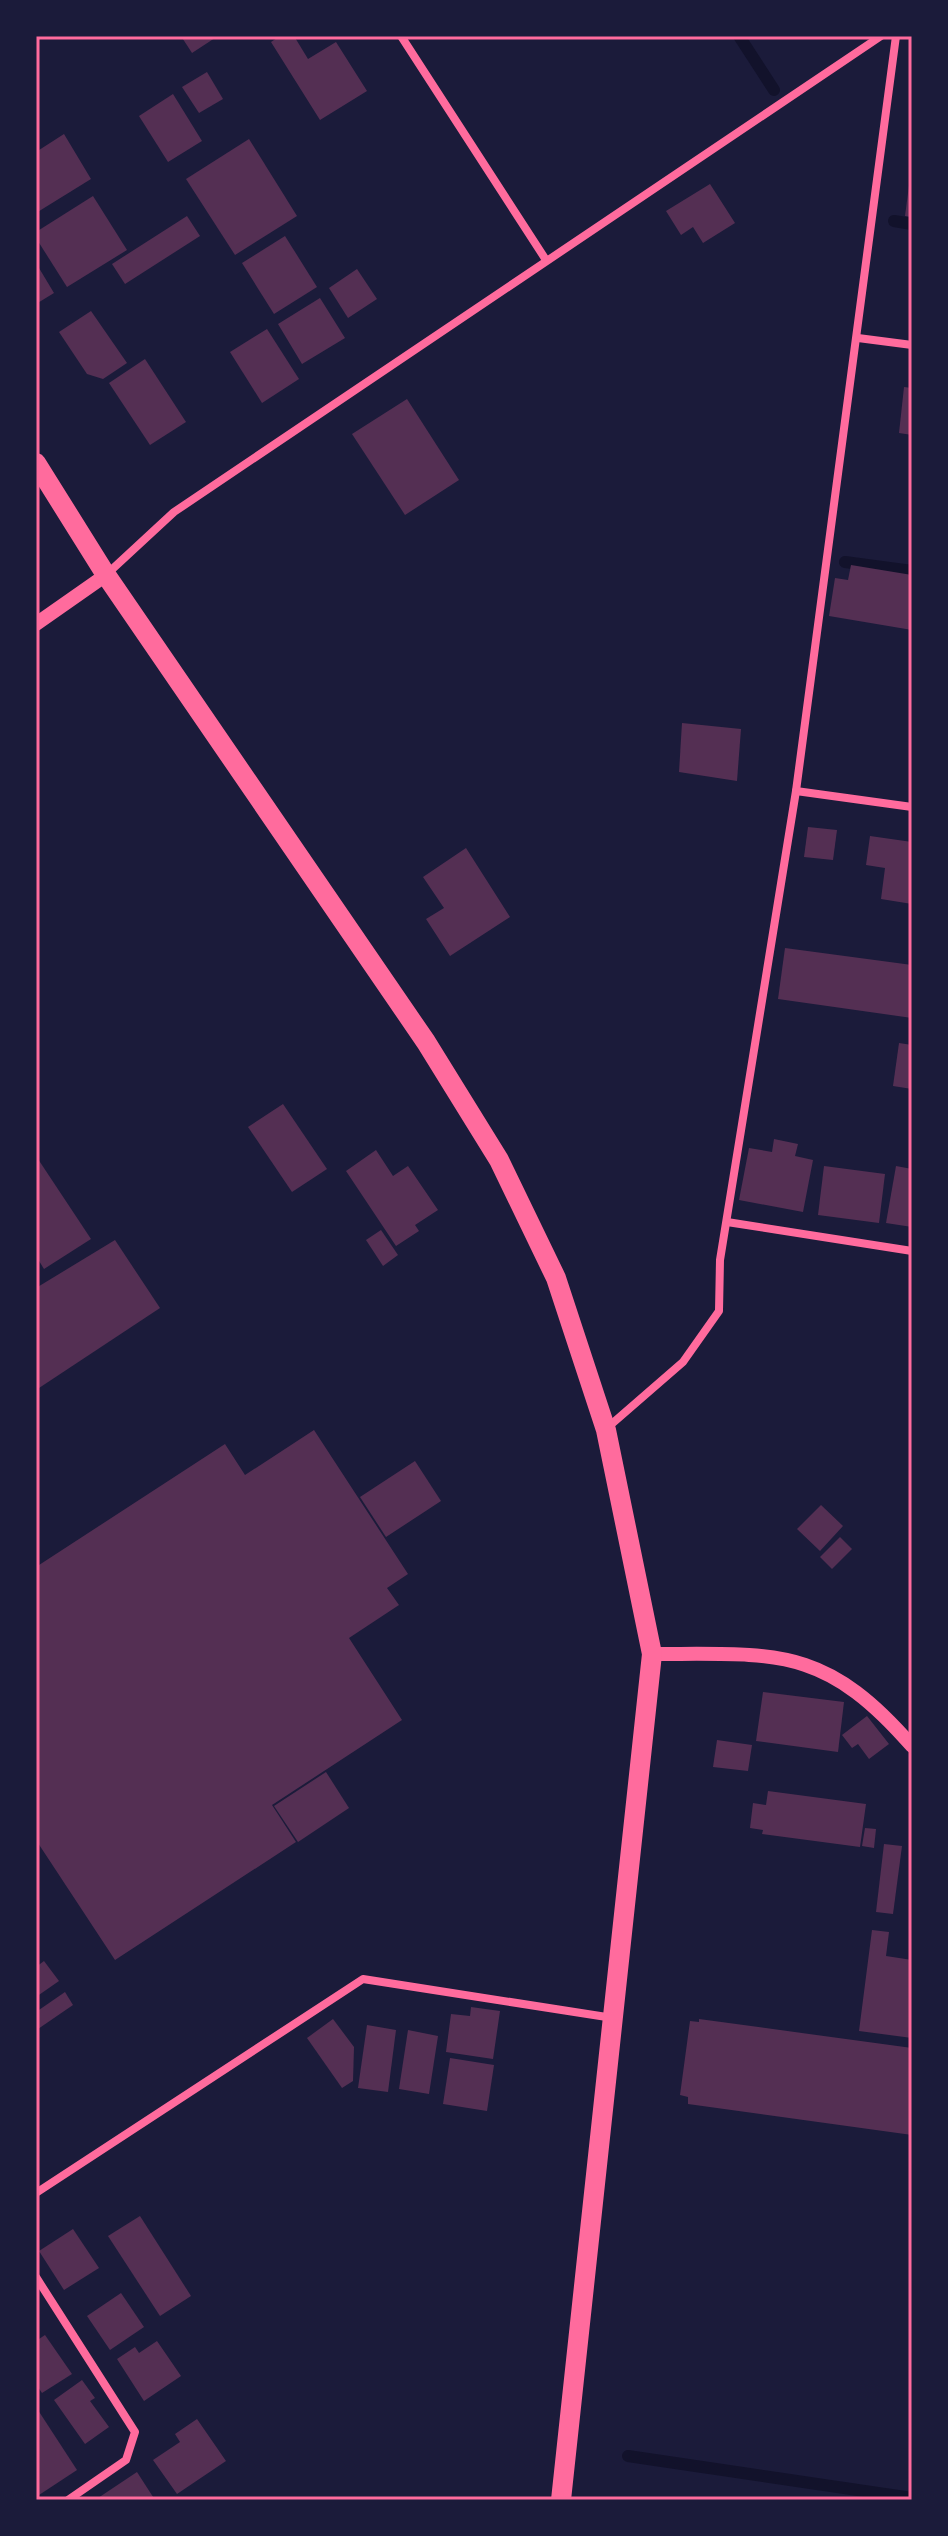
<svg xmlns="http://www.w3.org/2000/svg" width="948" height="2536" viewBox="0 0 948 2536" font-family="'Fira Sans Condensed',sans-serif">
  <rect width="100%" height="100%" fill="#1b1b3a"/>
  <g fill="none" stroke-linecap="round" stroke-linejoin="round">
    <g stroke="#12122b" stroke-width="12">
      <polyline points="739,36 774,90"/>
      <polyline points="894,221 912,224"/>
      <polyline points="845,562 912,571"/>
      <polyline points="628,2456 912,2498"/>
    </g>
  </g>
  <g fill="#542f53">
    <polygon points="181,36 218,36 192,53"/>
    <polygon points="280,36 294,36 308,59 336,42 367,91 320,120 271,42"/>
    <polygon points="207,72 223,99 199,113 182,87"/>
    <polygon points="173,94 202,141 168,162 139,116"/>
    <polygon points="64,134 91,179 36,213 36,152"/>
    <polygon points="249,139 297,216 235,255 186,179"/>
    <polygon points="910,178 912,178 912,217 905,216"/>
    <polygon points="710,184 735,223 703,243 693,227 681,235 666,211"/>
    <polygon points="93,196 127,250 67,287 36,238 36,232"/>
    <polygon points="187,216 200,236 125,284 112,264"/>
    <polygon points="285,236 317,287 274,314 242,263"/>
    <polygon points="36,263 54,293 36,304"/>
    <polygon points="357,269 377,299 348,318 329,288"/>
    <polygon points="320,298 345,338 302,364 278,324"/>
    <polygon points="91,311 127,363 103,379 87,374 59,332"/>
    <polygon points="267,329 299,379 262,403 230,352"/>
    <polygon points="145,359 186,422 150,445 109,383"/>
    <polygon points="904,387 912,388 912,435 899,433"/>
    <polygon points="407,399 459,480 405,515 352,434"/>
    <polygon points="851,565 912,575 912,630 829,616 835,578 848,580"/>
    <polygon points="682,723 741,729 737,781 679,772"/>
    <polygon points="808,827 837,830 833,860 804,857"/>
    <polygon points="870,836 912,842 912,904 881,899 885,868 866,865"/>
    <polygon points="466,848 510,917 450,956 426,919 444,908 423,877"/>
    <polygon points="785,948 912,965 912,1018 778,999"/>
    <polygon points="899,1043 912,1045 912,1089 893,1086"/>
    <polygon points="283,1104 327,1169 292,1192 248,1127"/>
    <polygon points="774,1139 798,1144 795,1156 813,1160 803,1212 739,1200 749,1148 772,1152"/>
    <polygon points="376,1150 393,1176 408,1166 438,1210 415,1225 419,1231 396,1246 346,1171"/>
    <polygon points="36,1156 91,1239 44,1269 36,1256"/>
    <polygon points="824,1166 885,1174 879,1223 818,1215"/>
    <polygon points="896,1166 912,1169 912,1227 886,1223"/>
    <polygon points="381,1230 398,1255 383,1266 366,1240"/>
    <polygon points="115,1240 160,1308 36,1390 36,1288"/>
    <polygon points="314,1430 408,1574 387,1588 399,1605 349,1638 402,1720 272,1805 296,1842 115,1960 36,1840 36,1567 225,1444 245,1475"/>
    <polygon points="415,1461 441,1501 386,1537 360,1497"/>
    <polygon points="821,1505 843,1526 820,1551 797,1529"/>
    <polygon points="840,1537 852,1549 832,1569 820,1557"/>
    <polygon points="763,1692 844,1702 838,1752 756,1741"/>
    <polygon points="867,1716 889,1744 869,1759 858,1744 852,1748 842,1735"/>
    <polygon points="717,1740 752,1745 748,1771 713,1767"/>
    <polygon points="326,1772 349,1808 298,1842 274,1806"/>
    <polygon points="768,1791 866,1804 860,1847 762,1834 763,1830 750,1828 753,1803 766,1805"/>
    <polygon points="865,1828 876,1829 874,1848 862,1846"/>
    <polygon points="884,1844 902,1846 893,1914 876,1912"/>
    <polygon points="872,1930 889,1932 886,1956 912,1960 912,2038 859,2031"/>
    <polygon points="44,1961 59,1981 36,1997 36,1967"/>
    <polygon points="65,1992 73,2005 38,2029 36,2012"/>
    <polygon points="471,2007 500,2011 493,2059 446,2052 451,2014 470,2016"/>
    <polygon points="333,2019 354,2047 353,2081 342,2088 307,2038"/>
    <polygon points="699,2019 912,2048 912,2135 688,2104 688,2097 680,2095 690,2021 699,2022"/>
    <polygon points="367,2025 396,2030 388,2092 358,2088"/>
    <polygon points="408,2030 438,2036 429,2094 399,2089"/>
    <polygon points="450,2058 494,2065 487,2111 443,2104"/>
    <polygon points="140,2216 191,2296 160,2316 108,2236"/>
    <polygon points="73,2229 99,2268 64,2290 39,2251"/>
    <polygon points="121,2293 144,2327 110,2350 87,2316"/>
    <polygon points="45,2335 72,2374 42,2393 36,2384 36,2341"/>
    <polygon points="157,2341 181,2376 144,2401 117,2359 135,2347 139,2353"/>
    <polygon points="82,2380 95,2398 90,2401 109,2427 85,2444 54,2400"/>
    <polygon points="36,2407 77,2470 39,2495 36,2491"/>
    <polygon points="197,2419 226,2461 177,2494 153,2460 180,2442 175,2434"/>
    <polygon points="137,2472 155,2500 95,2500"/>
  </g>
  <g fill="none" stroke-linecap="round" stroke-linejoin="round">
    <g stroke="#ff6b9d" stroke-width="8">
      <polyline points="401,36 546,260"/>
      <polyline points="858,338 912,345"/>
      <polyline points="107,574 174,512 881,36"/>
      <polyline points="796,791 912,807"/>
      <polyline points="727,1222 912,1251"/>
      <polyline points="607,1428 683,1362 719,1311 720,1260 796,791 896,36"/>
      <polyline points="36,2193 363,1979 613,2018"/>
      <polyline points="36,2277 135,2432 126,2460 68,2500"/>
    </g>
    <g stroke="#ff6b9d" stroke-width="14">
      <polyline points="36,624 106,575"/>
      <path d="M652 1654C777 1654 824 1645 912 1746"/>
    </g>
    <polyline stroke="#ff6b9d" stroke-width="20" points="36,463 106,575 426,1042 499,1160 556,1278 606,1430 652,1654 561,2500"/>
  </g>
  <rect width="948" height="2536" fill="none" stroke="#1b1b3a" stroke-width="76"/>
  <rect x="38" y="38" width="872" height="2460" fill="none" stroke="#ff6b9d" stroke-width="3"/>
</svg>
